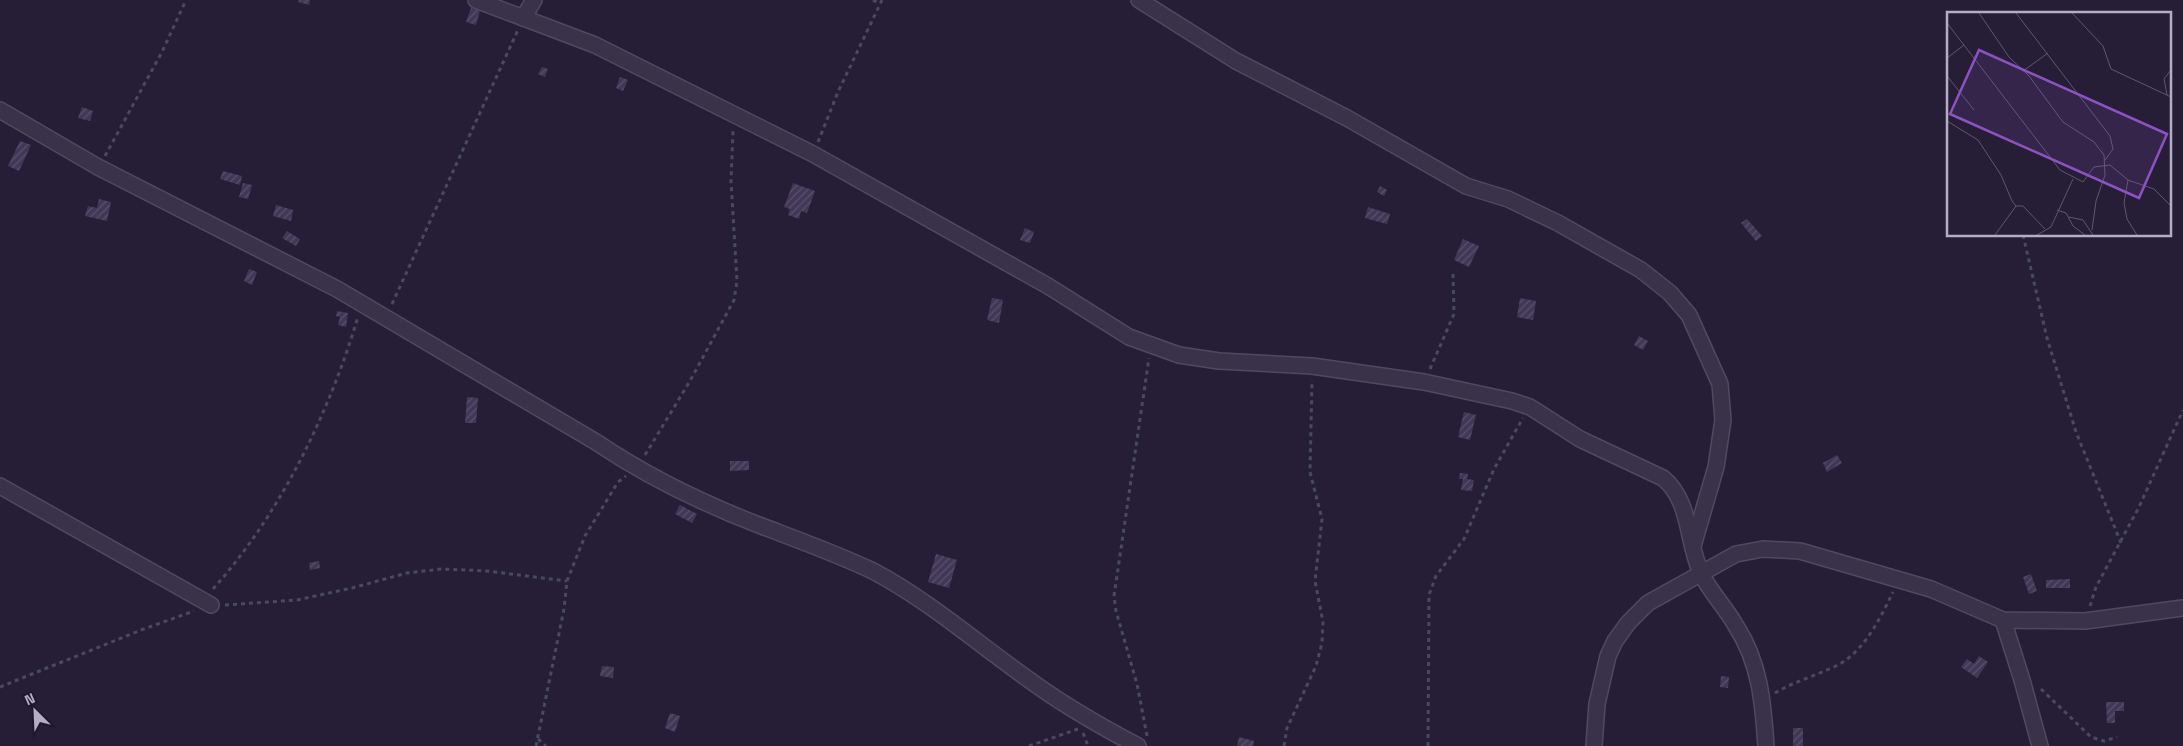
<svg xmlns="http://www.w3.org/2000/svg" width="2183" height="746" viewBox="0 0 2183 746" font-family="'Space Grotesk',sans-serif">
  <defs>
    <pattern id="building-hatch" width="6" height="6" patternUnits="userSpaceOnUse" patternTransform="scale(1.25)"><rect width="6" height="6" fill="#413756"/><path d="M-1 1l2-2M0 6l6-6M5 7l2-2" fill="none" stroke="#5a516d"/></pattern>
  </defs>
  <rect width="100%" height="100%" fill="#261e37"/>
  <g fill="url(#building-hatch)">
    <polygon points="299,0 310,0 309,5 298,2"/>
    <polygon points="471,8 480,11 476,25 466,22"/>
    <polygon points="542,67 548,69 545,77 538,74"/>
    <polygon points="620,77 628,80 623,91 616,88"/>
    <polygon points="82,107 93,111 90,121 78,118"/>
    <polygon points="20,141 31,145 19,171 8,166"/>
    <polygon points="223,171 242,176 240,185 220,179"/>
    <polygon points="243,183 252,185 248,199 239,197"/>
    <polygon points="793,183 815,191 807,213 801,211 799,219 788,215 790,209 784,207"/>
    <polygon points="1380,186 1387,190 1384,196 1377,192"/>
    <polygon points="99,199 111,202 107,221 85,216 88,206 97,208"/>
    <polygon points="276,205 293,210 291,221 273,216"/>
    <polygon points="1368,207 1390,214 1387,224 1365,218"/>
    <polygon points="1747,219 1762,236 1756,241 1741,223"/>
    <polygon points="1025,228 1034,232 1030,243 1020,240"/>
    <polygon points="287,231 300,239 296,246 282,238"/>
    <polygon points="1463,239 1479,246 1469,267 1454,260"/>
    <polygon points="249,269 257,272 252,285 244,281"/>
    <polygon points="992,298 1003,300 999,323 987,320"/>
    <polygon points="1520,298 1536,301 1533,320 1517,317"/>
    <polygon points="337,311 348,313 346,327 338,325 340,317 336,316"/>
    <polygon points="1639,336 1648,341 1643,350 1634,345"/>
    <polygon points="467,397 478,398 476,423 465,423"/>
    <polygon points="1464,412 1476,415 1470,440 1458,437"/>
    <polygon points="1837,455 1842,463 1827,472 1823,463"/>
    <polygon points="730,461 749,461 749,470 730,471"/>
    <polygon points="1460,473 1468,474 1467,479 1474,480 1472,491 1461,490 1463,479 1459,479"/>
    <polygon points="680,505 697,514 692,523 675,514"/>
    <polygon points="936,554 957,560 949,588 928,582"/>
    <polygon points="319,561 320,568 310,570 309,563"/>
    <polygon points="2031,574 2037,591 2029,594 2023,577"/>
    <polygon points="2070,579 2070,588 2046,588 2046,580"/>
    <polygon points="1979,656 1988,662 1977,678 1961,667 1967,659 1974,664"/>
    <polygon points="602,666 614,667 613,678 600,676"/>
    <polygon points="1721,676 1729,677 1728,688 1720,687"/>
    <polygon points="2106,702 2124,702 2124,711 2115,711 2115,723 2107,723"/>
    <polygon points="670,713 680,716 675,732 665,728"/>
    <rect x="1793" y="728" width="10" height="18"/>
    <polygon points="1239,737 1254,741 1253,746 1237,746"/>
  </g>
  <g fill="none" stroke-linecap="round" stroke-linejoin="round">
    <g stroke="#514960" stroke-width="18">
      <g id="street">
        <path d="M476 0 595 45 813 154 1048 286 1129 337 1179 355 1219 361 1312 366 1424 382 1512 401 1530 407 1580 439 1663 478C1692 502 1686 543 1702 575 1711 593 1726 608 1736 626 1760 663 1763 702 1766 746"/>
        <polyline points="1139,0 1236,61 1347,118 1466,186 1508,199 1558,223 1641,270 1670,293 1689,315 1720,384 1723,420 1716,467 1693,546"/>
        <polyline points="523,18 534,0"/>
        <path d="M0 110 98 167 337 289 596 442C648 477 706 505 764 527 801 541 837 554 873 571 928 600 977 643 1028 679 1063 705 1100 726 1138 746"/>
        <polyline points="0,486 211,605"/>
        <polyline points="2003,620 2022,680 2040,746"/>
        <polyline points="1594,746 1597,704 1608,656 1615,641 1628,623 1648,603 1736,554 1763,549 1800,551 1931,589 2003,620 2085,621 2183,608"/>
      </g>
    </g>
    <g stroke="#484a5f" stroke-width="3" stroke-dasharray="4 4" stroke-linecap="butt">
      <polyline points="873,0 880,4"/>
      <polyline points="818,142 838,92 882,0"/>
      <polyline points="105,156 162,52 186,0"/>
      <polyline points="2023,235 2047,338 2076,432 2121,543"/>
      <polyline points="392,304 518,30"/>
      <polyline points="1430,369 1454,314 1453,272"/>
      <polyline points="645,455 690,381 734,300 737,281 731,181 733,131"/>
      <path d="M213 589C281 513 329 413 358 317"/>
      <polyline points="225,605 297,600 352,588 407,573 441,569 488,571 567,581"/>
      <polyline points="2090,606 2096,587 2139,507 2183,410"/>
      <polyline points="0,687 141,630 194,611"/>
      <polyline points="2041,689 2091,737 2104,741 2117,737"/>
      <path d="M1775 693C1796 680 1823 674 1843 662 1866 647 1881 617 1893 592"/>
      <polyline points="1083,733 1088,746"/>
      <polyline points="1147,736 1137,684 1116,611 1114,596 1149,358"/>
      <polyline points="538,739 546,746"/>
      <polyline points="536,746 564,609 567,581 585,536 618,482 626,476"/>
      <polyline points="1029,746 1078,729"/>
      <polyline points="1284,746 1287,728 1316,666 1322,643 1323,622 1315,581 1322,519 1310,472 1312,380"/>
      <polyline points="1428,746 1429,595 1436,576 1464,539 1494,469 1523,418"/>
    </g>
    <use href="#street" stroke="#393248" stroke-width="15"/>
  </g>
  <g transform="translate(1947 12)">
    <rect width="224" height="224" fill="#261e37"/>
    <path fill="none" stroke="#5f5770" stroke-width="1" d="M32 1 62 45 82 64 116 110 147 130 157 143 158 163 149 189 145 218M69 1 163 124 166 137 158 148M125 1 156 34 164 57 224 85M0 11 113 158 136 170 147 155 163 153 181 168 207 177 224 194M0 46 17 33M76 59 101 41M0 64 27 98M220 83 217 67 224 58M0 109 31 128 54 163 65 189 69 194H76L98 217M181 168 177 191 180 207 190 223M110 198 119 201 126 214 138 223M122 205 136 208 146 223M48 223 69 194M90 223 104 215 126 167"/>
    <path fill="#8c52c1" fill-opacity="0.15" stroke="#8c52c1" stroke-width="2.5" d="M32 38 220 122 192 186 3 102Z"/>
    <rect width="224" height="224" fill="none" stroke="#b5acc5" stroke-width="2.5"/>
  </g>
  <g transform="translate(35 711) rotate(336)" stroke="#1e182c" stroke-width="4" paint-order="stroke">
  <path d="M0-4L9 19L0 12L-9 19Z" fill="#b5acc5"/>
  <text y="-8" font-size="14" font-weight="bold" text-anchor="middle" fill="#b5acc5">N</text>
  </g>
</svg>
